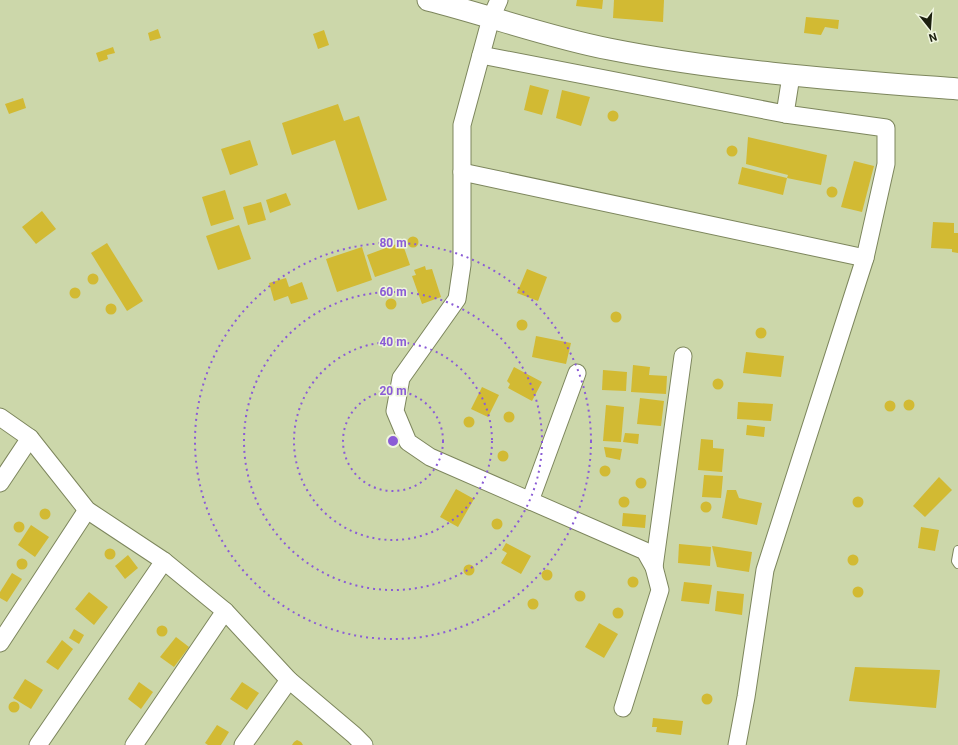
<svg xmlns="http://www.w3.org/2000/svg" width="958" height="745" viewBox="0 0 958 745" font-family="Roboto,sans-serif">
  <rect width="100%" height="100%" fill="#ccd7aa"/>
  <g fill="#d2ba33">
    <polygon points="577,0 603,0 602,9 576,6"/>
    <polygon points="614,0 664,0 663,22 613,18"/>
    <polygon points="806,17 839,20 838,29 825,27 821,35 804,33"/>
    <polygon points="158,29 161,38 150,41 148,33"/>
    <polygon points="324,30 329,45 318,49 313,34"/>
    <polygon points="113,47 115,53 107,55 108,59 99,62 96,53"/>
    <polygon points="530,85 549,90 542,115 524,110"/>
    <polygon points="562,90 590,97 581,126 556,118"/>
    <polygon points="23,98 26,108 9,114 5,104"/>
    <polygon points="338,104 344,121 359,116 387,200 358,210 335,140 292,155 282,123"/>
    <circle cx="613" cy="116" r="5.5"/>
    <polygon points="748,137 827,155 821,185 787,178 788,175 746,164"/>
    <polygon points="250,140 258,165 230,175 221,149"/>
    <circle cx="732" cy="151" r="5.5"/>
    <polygon points="854,161 874,166 862,212 841,207"/>
    <polygon points="742,167 787,178 783,195 738,184"/>
    <circle cx="832" cy="192" r="5.5"/>
    <polygon points="225,190 234,219 211,226 202,197"/>
    <polygon points="286,193 291,205 270,213 266,200"/>
    <polygon points="261,202 266,220 248,225 243,207"/>
    <polygon points="42,211 56,229 36,244 22,227"/>
    <polygon points="933,222 954,223 954,233 958,233 958,253 952,252 952,249 931,248"/>
    <polygon points="239,225 251,259 218,270 206,236"/>
    <circle cx="413" cy="242" r="5.5"/>
    <polygon points="402,242 410,265 375,277 367,255"/>
    <polygon points="107,243 143,301 127,311 91,253"/>
    <polygon points="362,247 372,280 337,292 326,259"/>
    <polygon points="425,266 426,270 432,269 441,297 422,304 412,276 416,275 414,270"/>
    <polygon points="527,269 547,277 538,301 517,293"/>
    <circle cx="93" cy="279" r="5.5"/>
    <polygon points="286,278 289,287 302,282 308,299 291,304 288,296 274,301 269,283"/>
    <circle cx="75" cy="293" r="5.5"/>
    <circle cx="391" cy="304" r="5.5"/>
    <circle cx="111" cy="309" r="5.5"/>
    <circle cx="616" cy="317" r="5.5"/>
    <circle cx="522" cy="325" r="5.5"/>
    <circle cx="761" cy="333" r="5.5"/>
    <polygon points="536,336 571,343 566,364 532,357"/>
    <polygon points="746,352 784,356 781,377 743,373"/>
    <polygon points="633,365 650,367 649,375 667,376 666,394 631,392"/>
    <polygon points="514,367 542,382 532,401 508,388 510,384 507,381"/>
    <polygon points="603,370 627,372 626,391 602,390"/>
    <circle cx="718" cy="384" r="5.5"/>
    <polygon points="482,387 499,395 488,417 471,409"/>
    <polygon points="640,398 664,401 661,426 637,424"/>
    <circle cx="909" cy="405" r="5.5"/>
    <circle cx="890" cy="406" r="5.5"/>
    <polygon points="738,402 773,404 771,421 737,419"/>
    <polygon points="606,405 624,407 621,442 603,441"/>
    <circle cx="509" cy="417" r="5.5"/>
    <circle cx="469" cy="422" r="5.5"/>
    <polygon points="747,425 765,427 764,437 746,435"/>
    <polygon points="625,433 639,434 638,444 623,442"/>
    <polygon points="701,439 713,440 713,448 724,449 722,472 698,470"/>
    <polygon points="604,447 622,449 620,460 606,457"/>
    <circle cx="503" cy="456" r="5.5"/>
    <circle cx="605" cy="471" r="5.5"/>
    <polygon points="704,475 723,476 721,498 702,497"/>
    <polygon points="939,477 952,490 925,517 913,506"/>
    <circle cx="641" cy="483" r="5.5"/>
    <polygon points="456,489 474,499 458,527 440,517"/>
    <polygon points="727,490 736,490 739,498 762,503 757,525 722,518"/>
    <circle cx="624" cy="502" r="5.5"/>
    <circle cx="858" cy="502" r="5.5"/>
    <circle cx="706" cy="507" r="5.5"/>
    <circle cx="45" cy="514" r="5.5"/>
    <polygon points="623,513 646,515 645,528 622,526"/>
    <circle cx="497" cy="524" r="5.5"/>
    <circle cx="19" cy="527" r="5.5"/>
    <polygon points="31,525 49,537 35,557 18,545"/>
    <polygon points="921,527 939,530 935,551 918,548"/>
    <polygon points="506,543 531,556 521,574 501,563 507,553 502,550"/>
    <polygon points="679,544 711,547 710,566 678,563"/>
    <polygon points="712,546 752,552 749,572 717,567"/>
    <circle cx="110" cy="554" r="5.5"/>
    <circle cx="853" cy="560" r="5.5"/>
    <polygon points="128,555 138,568 125,579 115,566"/>
    <circle cx="22" cy="564" r="5.5"/>
    <circle cx="469" cy="570" r="5.5"/>
    <circle cx="547" cy="575" r="5.5"/>
    <polygon points="12,573 22,579 7,602 0,598 0,592"/>
    <circle cx="633" cy="582" r="5.5"/>
    <polygon points="684,582 712,585 709,604 681,601"/>
    <circle cx="858" cy="592" r="5.5"/>
    <circle cx="580" cy="596" r="5.5"/>
    <polygon points="717,591 744,594 742,615 715,611"/>
    <polygon points="89,592 108,607 94,625 75,609"/>
    <circle cx="533" cy="604" r="5.5"/>
    <circle cx="618" cy="613" r="5.5"/>
    <polygon points="599,623 618,634 604,658 585,647"/>
    <circle cx="162" cy="631" r="5.5"/>
    <polygon points="74,629 84,635 79,644 69,638"/>
    <polygon points="176,637 189,647 174,667 160,657"/>
    <polygon points="62,640 73,649 58,670 46,662"/>
    <polygon points="855,667 940,670 936,708 849,701"/>
    <polygon points="25,679 43,690 31,709 13,698"/>
    <polygon points="139,682 153,692 141,709 128,699"/>
    <polygon points="242,682 259,693 247,710 230,699"/>
    <circle cx="707" cy="699" r="5.5"/>
    <circle cx="14" cy="707" r="5.5"/>
    <polygon points="653,718 683,721 681,735 656,732 657,727 652,727"/>
    <polygon points="217,725 229,732 221,745 208,745 205,743"/>
    <polygon points="297,740 301,742 303,745 292,745 294,742"/>
  </g>
  <g fill="none" stroke-linecap="round" stroke-linejoin="round">
    <g stroke="#7d865d" stroke-width="10">
      <polyline id="service" points="958,550 956,561 958,564"/>
    </g>
    <g stroke="#7d865d" stroke-width="19">
      <g id="minor">
        <polyline points="499,0 491,18 462,125 462,265 457,299 401,378 395,411 408,442 430,457 645,551 654,567 660,590 623,708"/>
        <polyline points="481,55 785,114"/>
        <polyline points="462,172 865,258"/>
        <polyline points="0,417 30,438 87,510 164,561 225,611 289,680 354,735 364,745"/>
        <polyline points="0,483 30,438"/>
        <polyline points="530,501 577,373"/>
        <polyline points="654,567 683,356"/>
        <polyline points="0,643 87,510"/>
        <polyline points="38,745 164,561"/>
        <polyline points="134,745 225,611"/>
        <polyline points="243,745 289,680"/>
        <polyline points="737,745 746,697 765,570 865,258 886,164 886,128 785,114 791,76"/>
      </g>
    </g>
    <g stroke="#7d865d" stroke-width="23">
      <path id="tertiary" d="M428 0C488 15 547 37 609 49 724 72 841 80 958 89"/>
    </g>
    <use href="#service" stroke="#fff" stroke-width="8"/>
    <use href="#minor" stroke="#fff" stroke-width="17"/>
    <use href="#tertiary" stroke="#fff" stroke-width="21"/>
  </g>
  <g fill="none" stroke="#8b5cd6" stroke-width="2" stroke-dasharray="2 4">
    <circle cx="393" cy="441" r="50"/>
    <circle cx="393" cy="441" r="99"/>
    <circle cx="393" cy="441" r="149"/>
    <circle cx="393" cy="441" r="198"/>
  </g>
  <circle cx="393" cy="441" r="6" fill="#8b5cd6" stroke="#eff5de" stroke-width="2"/>
  <g font-size="12" text-anchor="middle" font-weight="bold" fill="#8b5cd6" stroke="#eff5de" stroke-width="3" stroke-linejoin="round" paint-order="stroke">
    <text x="393" y="247">80 m</text>
    <text x="393" y="296">60 m</text>
    <text x="393" y="346">40 m</text>
    <text x="393" y="395">20 m</text>
  </g>
  <g transform="translate(930 28) rotate(163)" stroke="#eff5de" stroke-width="3" paint-order="stroke">
  <path d="M0-3L7 15L0 10L-7 15Z" fill="#1c1f0f"/>
  <text y="-6" font-size="11" font-weight="bold" text-anchor="middle" fill="#1c1f0f">N</text>
  </g>
</svg>
